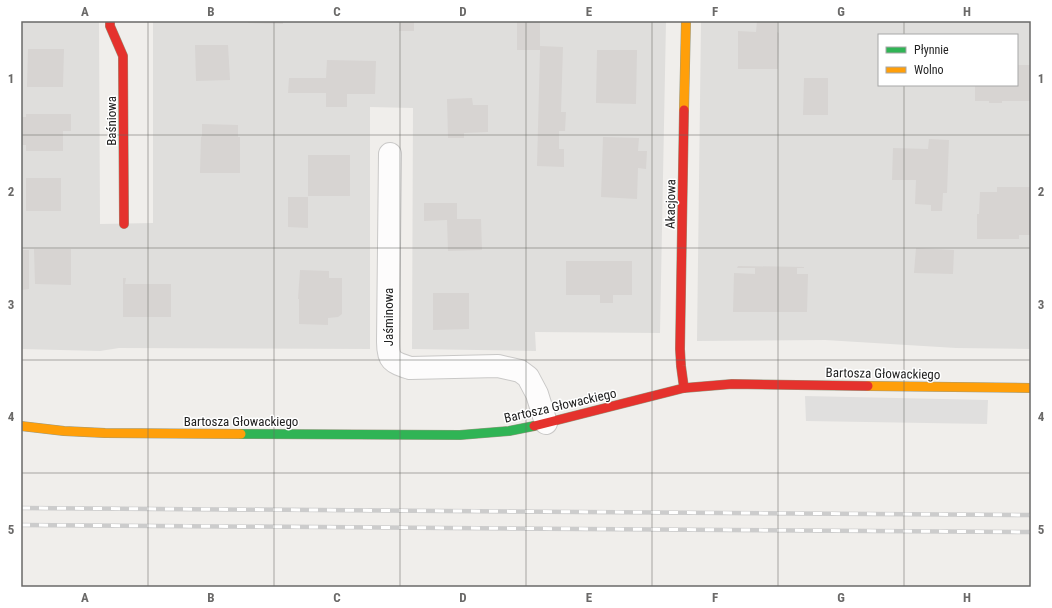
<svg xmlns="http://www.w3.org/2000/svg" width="1052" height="608" viewBox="0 0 1052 608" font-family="'Roboto Condensed',sans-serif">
  <rect width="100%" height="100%" fill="#f0eeeb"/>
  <g fill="#dfdedc" fill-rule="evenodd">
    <polygon points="21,21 99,21 100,224 153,223 153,23 152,21 666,21 660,333 535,332 536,351 412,349 413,108 370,107 370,349 119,348 100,351 21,349"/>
    <path d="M701 21H1031V349L956 348 825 340 697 341ZM879 35H1017V85H879Z"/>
  </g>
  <polygon fill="#e0dfde" points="805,396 988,400 987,424 806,421"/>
  <g fill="#d7d4d2">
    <polygon points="248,21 283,21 283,24 248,23"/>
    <polygon points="400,21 414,21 414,31 399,31"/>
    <polygon points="517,21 540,21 540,46 563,47 561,112 566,112 565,131 559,131 559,149 564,149 564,167 537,166 540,50 517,50"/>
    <polygon points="757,21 777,21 777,32 779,33 778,69 738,69 738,31 756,32"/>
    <polygon points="195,45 228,45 230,80 196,81"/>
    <polygon points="28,49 64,49 63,87 27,87"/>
    <polygon points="597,50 637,50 636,104 596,103"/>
    <polygon points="327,60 376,61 375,94 347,94 347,107 326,107 326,93 288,93 289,78 326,78"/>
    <polygon points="1017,65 1031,65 1031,101 1002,101 1002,103 989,103 989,101 975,101 975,85 1017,85"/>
    <polygon points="804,78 828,78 828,115 803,115"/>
    <polygon points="472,98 473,105 488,105 488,132 464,133 464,138 448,138 447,99"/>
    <polygon points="26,114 71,114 71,131 63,131 63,151 26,151 26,145 21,145 21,117 26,117"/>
    <polygon points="202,124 238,125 238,137 240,137 240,173 200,173 201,136 202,137"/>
    <polygon points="603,137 639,138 638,151 647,151 646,169 638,168 637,199 601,197"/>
    <polygon points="929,139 949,140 947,193 943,193 942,211 931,211 931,205 915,204 916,180 892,180 893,148 928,149"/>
    <rect x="308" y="155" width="42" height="41"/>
    <rect x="26" y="178" width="35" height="33"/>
    <polygon points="997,187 1031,187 1031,235 1019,235 1019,239 977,239 977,214 979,214 980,192 997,192"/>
    <polygon points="288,197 308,197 308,228 288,227"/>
    <polygon points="424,203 457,203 457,219 481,219 482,250 448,251 447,220 424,221"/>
    <polygon points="916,248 954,250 953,274 914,273"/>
    <polygon points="34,249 71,249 71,285 35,284"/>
    <polygon points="21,250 29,250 29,289 21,290"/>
    <polygon points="566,261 632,261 632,295 613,295 613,303 600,303 600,295 566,295"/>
    <polygon points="738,266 804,267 804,268 797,268 797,274 808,274 807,312 733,312 734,273 755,274 755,268 737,268"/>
    <polygon points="300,270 329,271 329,278 342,278 342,314 338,317 328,318 328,325 299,324 299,299 298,299"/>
    <polygon points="123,278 126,278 125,284 171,284 171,317 123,317"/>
    <polygon points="433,293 469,293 469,329 433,330"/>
  </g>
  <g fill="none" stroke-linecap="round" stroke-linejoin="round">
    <g stroke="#c9c8c7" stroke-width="24">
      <path id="street" d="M390 154 388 342C388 361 392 362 410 368L498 366 520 371 528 377 537 394 546 423"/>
    </g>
    <g stroke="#999a82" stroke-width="10">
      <polyline id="fast" points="241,434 460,435 509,431 534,426"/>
    </g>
    <g stroke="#999a82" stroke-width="10">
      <g id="slow">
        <polyline points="684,110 686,21"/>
        <polyline points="868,386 1031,388"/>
        <polyline points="21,426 64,431 105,433 241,434"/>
      </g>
    </g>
    <g stroke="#999a82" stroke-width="10">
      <g id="jam">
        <polyline points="110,21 110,26 123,56 124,224"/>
        <polyline points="684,388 681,366 680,349 684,110"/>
        <polyline points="534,426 684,388 732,384 868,386"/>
      </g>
    </g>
    <use href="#street" stroke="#fdfcfc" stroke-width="22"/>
    <use href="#fast" stroke="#30b455" stroke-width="9"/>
    <use href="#slow" stroke="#ff9f0a" stroke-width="9"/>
    <use href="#jam" stroke="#e5322d" stroke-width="9"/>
    <g stroke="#ccc" stroke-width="4.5">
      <g id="rail">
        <polyline points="21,508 1031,515"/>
        <polyline points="21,525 1031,532"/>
      </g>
    </g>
    <use href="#rail" stroke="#fff" stroke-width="3" stroke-dasharray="9" stroke-linecap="butt"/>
  </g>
  <path fill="none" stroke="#6a6968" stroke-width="1" stroke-opacity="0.55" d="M148 21V587M274 21V587M400 21V587M526 21V587M652 21V587M778 21V587M904 21V35M904 85V587M21 135H1031M21 248H1031M21 360H1031M21 473H1031"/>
  <g text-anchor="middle" stroke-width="3" stroke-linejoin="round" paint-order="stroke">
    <g font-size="13" fill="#222" stroke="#fff">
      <text transform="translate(111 121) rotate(-90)" y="5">Baśniowa</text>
      <text transform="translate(670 204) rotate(-89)" y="5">Akacjowa</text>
      <text transform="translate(388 317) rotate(-90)" y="5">Jaśminowa</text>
      <text transform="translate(883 373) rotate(1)" y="5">Bartosza Głowackiego</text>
      <text transform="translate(560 405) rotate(-13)" y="5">Bartosza Głowackiego</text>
      <text x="241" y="426">Bartosza Głowackiego</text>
    </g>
  </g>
  <rect width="1052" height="608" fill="none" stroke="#ffffff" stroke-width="44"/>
  <rect x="878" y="34" width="140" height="52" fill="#ffffff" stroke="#a7a7a7"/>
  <rect x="886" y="47" width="20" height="6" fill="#30b455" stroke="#a7a7a7"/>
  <text x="914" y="54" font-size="12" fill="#222222">Płynnie</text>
  <rect x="886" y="67" width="20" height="6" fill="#ff9f0a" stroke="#a7a7a7"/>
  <text x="914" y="74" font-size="12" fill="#222222">Wolno</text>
  <rect x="22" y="22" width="1008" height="564" fill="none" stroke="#6a6968" stroke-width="1.5"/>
  <g font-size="13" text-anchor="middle" font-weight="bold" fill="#6a6968">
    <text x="85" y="16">A</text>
    <text x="211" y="16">B</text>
    <text x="337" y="16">C</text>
    <text x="463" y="16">D</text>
    <text x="589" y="16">E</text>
    <text x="715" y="16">F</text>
    <text x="841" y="16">G</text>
    <text x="967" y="16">H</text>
    <text x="11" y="83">1</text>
    <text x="1041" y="83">1</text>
    <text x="11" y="196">2</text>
    <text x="1041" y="196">2</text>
    <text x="11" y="309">3</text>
    <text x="1041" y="309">3</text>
    <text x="11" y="421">4</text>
    <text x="1041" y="421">4</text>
    <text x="11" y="534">5</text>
    <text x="1041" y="534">5</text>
    <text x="85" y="602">A</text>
    <text x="211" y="602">B</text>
    <text x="337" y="602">C</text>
    <text x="463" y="602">D</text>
    <text x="589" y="602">E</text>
    <text x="715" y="602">F</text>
    <text x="841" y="602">G</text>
    <text x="967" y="602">H</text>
  </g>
</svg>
